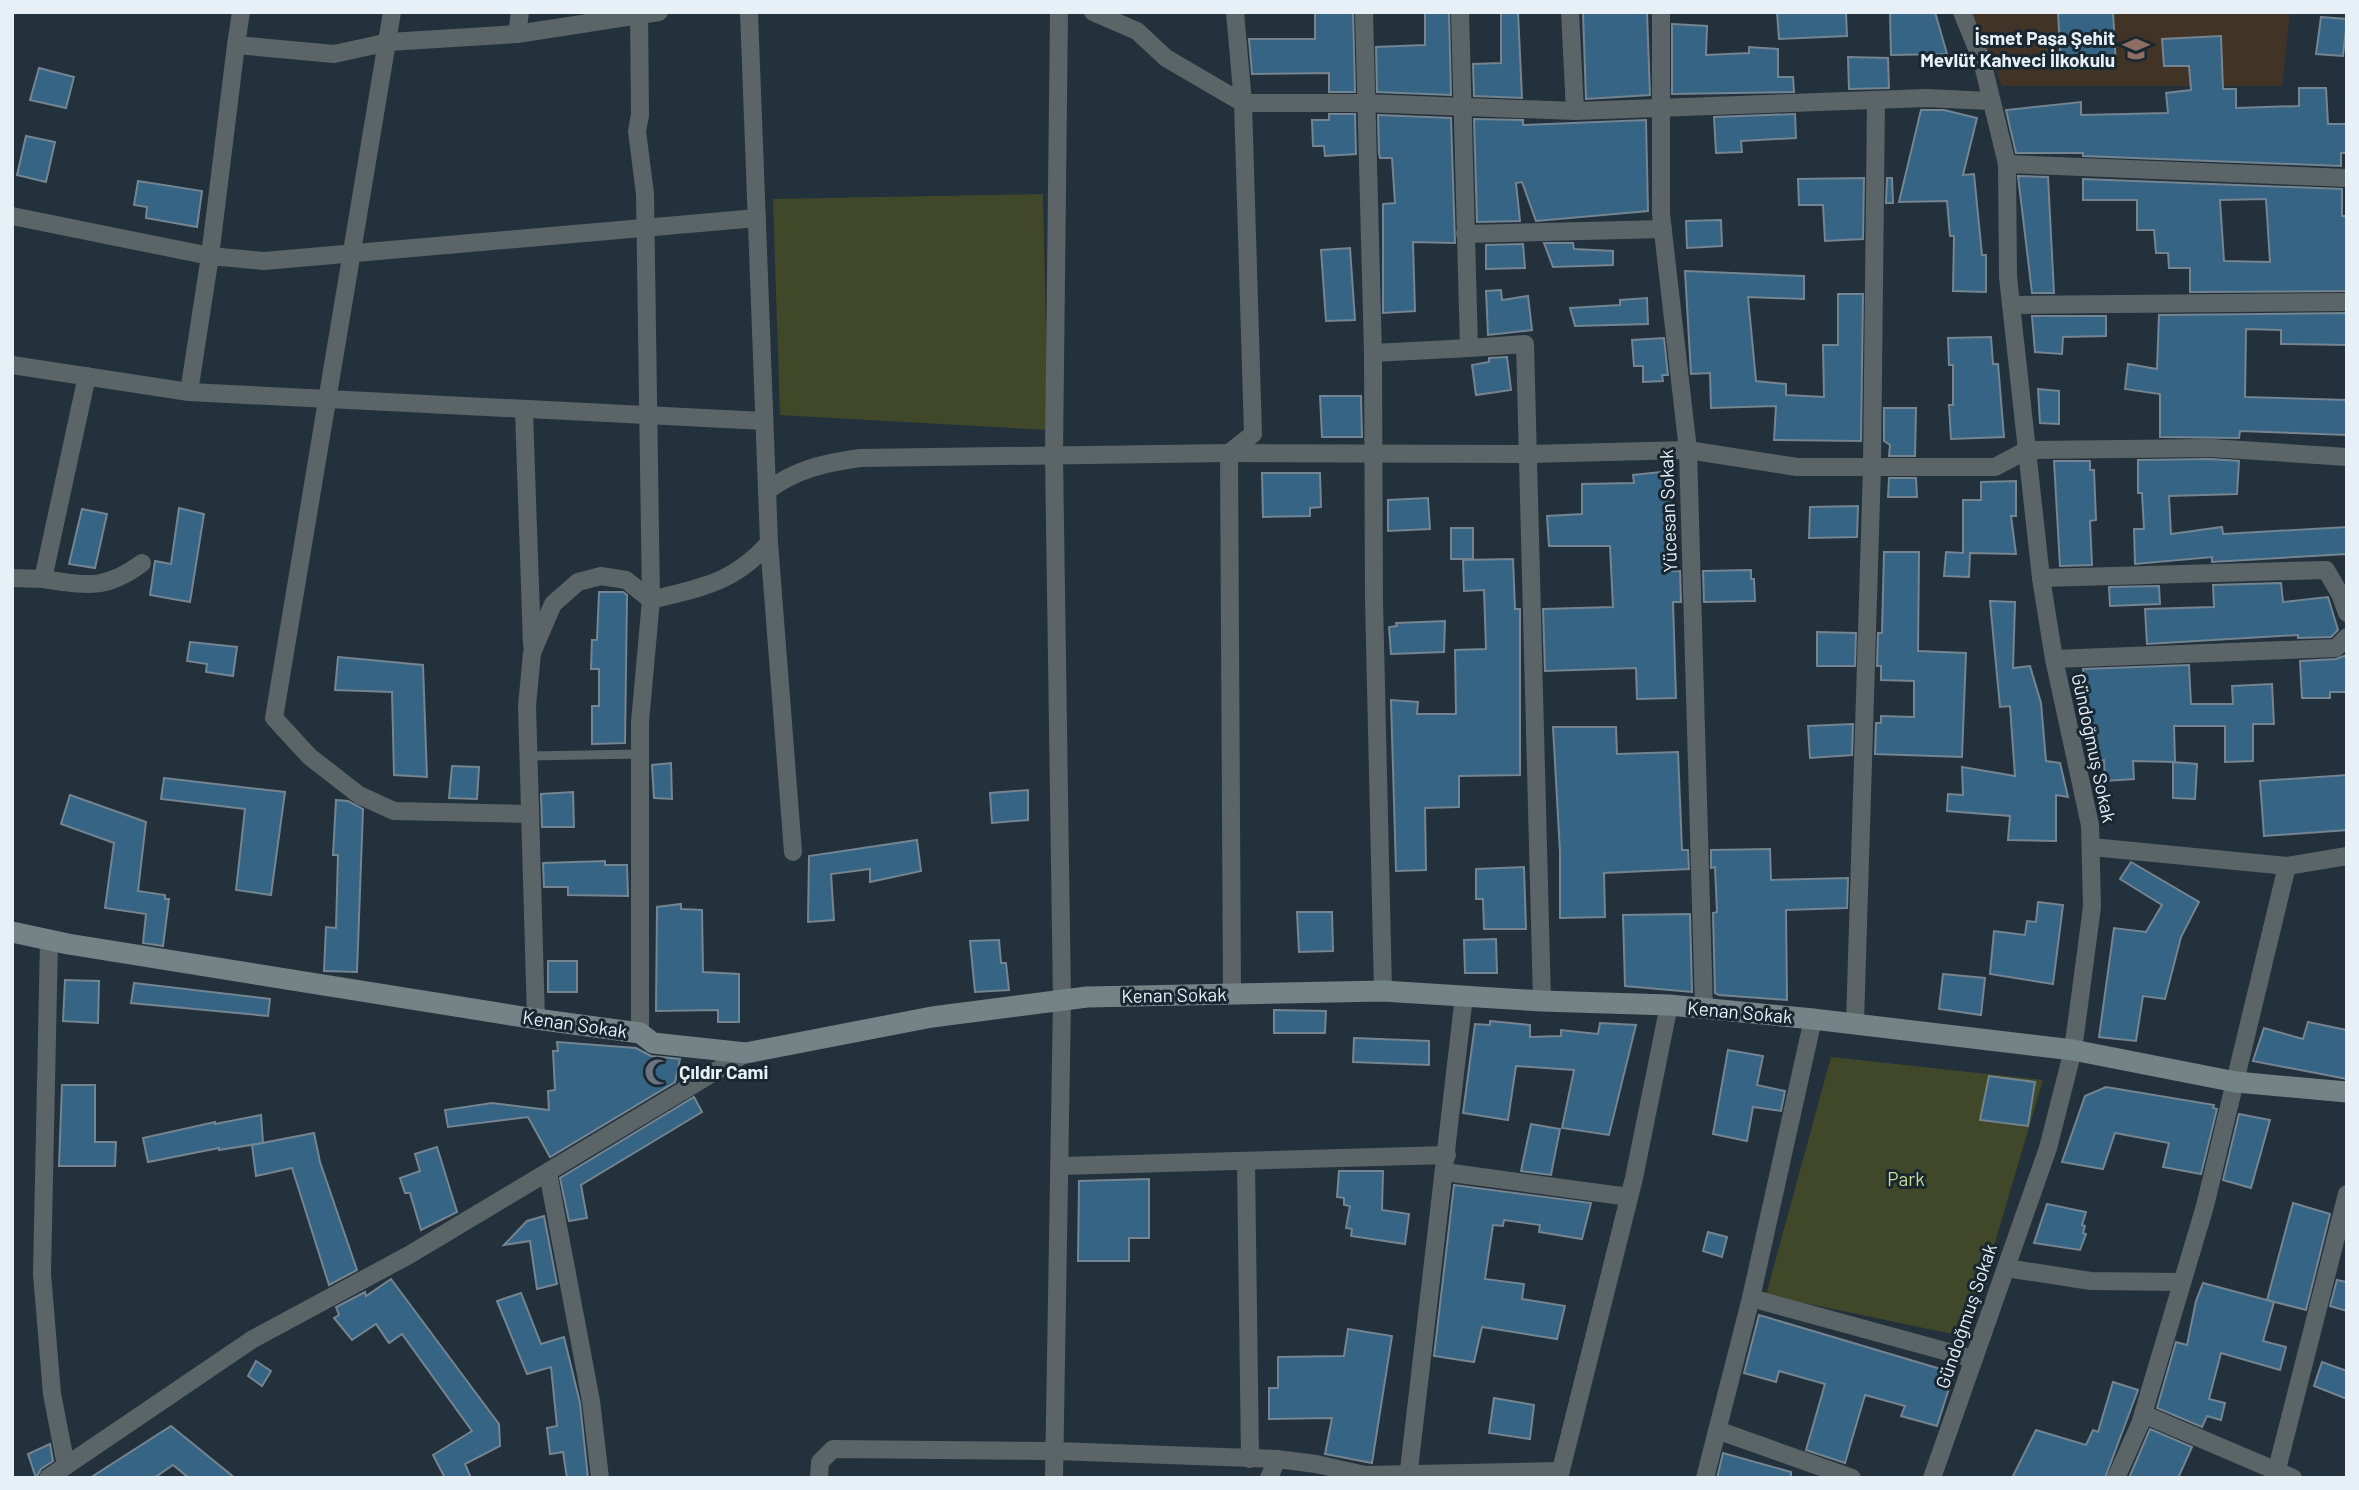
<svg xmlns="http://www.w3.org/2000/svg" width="2359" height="1490" viewBox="0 0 2359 1490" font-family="Barlow,sans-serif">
  <rect width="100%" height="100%" fill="#23313c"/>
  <polygon fill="#413426" points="1972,12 2290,12 2282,86 2002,86"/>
  <g fill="#414829">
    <polygon points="1043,194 1048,430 780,415 773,199"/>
    <polygon points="1831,1057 2043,1080 1967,1337 1766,1295"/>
  </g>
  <g fill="#366484" stroke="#748491" stroke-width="2" fill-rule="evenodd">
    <polygon points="1315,12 1353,12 1355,92 1329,92 1329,73 1252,74 1249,39 1315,39"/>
    <polygon points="1425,12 1449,12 1451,95 1377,92 1376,47 1425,45"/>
    <polygon points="1501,12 1518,12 1522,98 1474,96 1473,64 1501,63"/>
    <polygon points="1583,12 1647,12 1650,95 1586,99"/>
    <polygon points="1777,12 1846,12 1847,36 1779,39"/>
    <polygon points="1890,12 1935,12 1947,54 1891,55"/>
    <polygon points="2058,12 2113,12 2116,67 2061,69"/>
    <polygon points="2321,17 2347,19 2343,56 2316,54"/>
    <polygon points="1672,24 1707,26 1706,55 1749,53 1749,47 1778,49 1778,77 1793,77 1794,92 1672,94"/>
    <polygon points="2221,36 2223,89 2236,89 2236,108 2299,106 2299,88 2326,88 2328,124 2347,124 2347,153 2341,153 2341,166 2083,156 2083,153 2016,153 2006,110 2081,102 2081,115 2168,113 2166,93 2191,90 2189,66 2164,66 2162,39"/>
    <polygon points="1848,57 1888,58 1889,88 1849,89"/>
    <polygon points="39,68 74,77 66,108 30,100"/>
    <polygon points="1921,110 1944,110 1977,118 1963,175 1974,174 1982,255 1986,255 1986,292 1953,291 1954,236 1950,236 1947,201 1899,202"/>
    <polygon points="1329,114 1355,114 1356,154 1325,156 1324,146 1313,146 1312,120 1329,120"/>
    <polygon points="1795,114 1796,138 1741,141 1742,152 1716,153 1714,117"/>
    <polygon points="1378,115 1451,118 1455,243 1413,242 1415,311 1383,313 1383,204 1395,203 1392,158 1380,158 1379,153"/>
    <polygon points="1474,119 1523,120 1523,125 1646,120 1648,211 1536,221 1522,182 1516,183 1520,221 1477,222"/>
    <polygon points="26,136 55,142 46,182 17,175"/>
    <polygon points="2018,176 2048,177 2054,293 2032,293"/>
    <polygon points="1864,178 1863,239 1825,241 1823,205 1799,205 1798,179"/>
    <polygon points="1887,178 1892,178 1893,203 1886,203"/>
    <path d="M2083 179 2342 189V216H2346L2347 291 2190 292V268H2169L2168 253H2156L2154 230H2137V200H2083ZM2266 199 2270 262 2224 261 2220 200Z"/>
    <polygon points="138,181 202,191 197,227 146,218 147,207 134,205"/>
    <polygon points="1721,220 1722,246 1687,248 1686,221"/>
    <polygon points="1544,243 1573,243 1574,249 1613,251 1613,265 1553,267"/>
    <polygon points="1523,244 1525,268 1486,269 1486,245"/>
    <polygon points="1350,248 1355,320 1326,321 1321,250"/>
    <polygon points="1685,271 1804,276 1804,299 1748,297 1756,381 1786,384 1786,395 1824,397 1823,345 1838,345 1838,294 1863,294 1861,441 1774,440 1776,406 1711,408 1710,373 1691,374"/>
    <polygon points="1501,290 1502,300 1528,296 1532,330 1488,335 1486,291"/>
    <polygon points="1647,298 1648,324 1575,326 1570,308 1620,305 1620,300"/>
    <polygon points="2347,313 2347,345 2281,344 2281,330 2246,329 2245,397 2347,400 2347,435 2240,431 2239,438 2160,437 2160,394 2125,389 2128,364 2157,369 2159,315"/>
    <polygon points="2032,316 2106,316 2106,336 2063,337 2062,354 2035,352"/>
    <polygon points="1991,337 1993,364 1998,364 2004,437 1951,439 1949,405 1953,405 1953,365 1949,365 1948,338"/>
    <polygon points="1664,338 1668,375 1662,375 1663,381 1643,382 1643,366 1634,366 1632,340"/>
    <polygon points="1507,357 1511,390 1476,395 1472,365 1489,362 1489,358"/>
    <polygon points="2038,389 2059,391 2059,424 2040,423"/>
    <polygon points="1320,396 1361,396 1362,437 1322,437"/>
    <polygon points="1884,408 1916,408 1915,456 1889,456 1890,445 1884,441"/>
    <polygon points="2211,459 2239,461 2237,494 2169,496 2171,534 2222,527 2223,534 2347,527 2347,554 2212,562 2212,557 2135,564 2134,529 2144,529 2142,493 2138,493 2138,460"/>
    <polygon points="2054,461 2090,461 2090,470 2094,470 2096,520 2090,521 2092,565 2060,566"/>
    <polygon points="1670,471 1672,571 1680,571 1681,602 1673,602 1676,698 1637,699 1636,668 1545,671 1543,609 1613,607 1610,546 1549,546 1547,516 1582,514 1582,484 1634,483 1633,475"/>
    <polygon points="1262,473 1320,473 1321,507 1310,508 1310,516 1263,517"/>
    <polygon points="1889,478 1916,478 1917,497 1888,497"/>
    <polygon points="2016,481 2016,516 2011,516 2016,554 1970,553 1969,577 1944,576 1946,552 1963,553 1963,500 1981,500 1981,482"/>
    <polygon points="1428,498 1430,529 1388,531 1388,500"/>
    <polygon points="1858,506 1857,537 1809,538 1810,507"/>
    <polygon points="179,508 204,514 190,602 150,595 155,561 171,564"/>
    <polygon points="82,509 107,514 95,568 69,564"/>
    <rect x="1451" y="528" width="22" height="31"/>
    <polygon points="1884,552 1919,552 1918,651 1966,653 1962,757 1875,754 1876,723 1881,723 1881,716 1914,717 1914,681 1881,680 1881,666 1877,666 1878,633 1882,633"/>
    <polygon points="1513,559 1515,609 1520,609 1520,775 1459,776 1459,807 1425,808 1426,870 1396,871 1391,700 1418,702 1417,714 1456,714 1455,650 1486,649 1484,590 1464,591 1463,560"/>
    <polygon points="1751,570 1751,579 1754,579 1755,601 1704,602 1703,571"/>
    <polygon points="2281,583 2283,602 2328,597 2338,630 2331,637 2298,638 2298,635 2147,644 2145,609 2214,607 2213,585"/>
    <polygon points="2159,586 2160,604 2110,606 2109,587"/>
    <polygon points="599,592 623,592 627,595 625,743 592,744 592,706 599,706 599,669 591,669 592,640 597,640"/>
    <polygon points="1990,601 2015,602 2013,668 2030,666 2041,703 2046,761 2060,763 2068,797 2056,795 2056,841 2008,840 2010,816 1947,811 1948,794 1963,795 1962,767 2015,776 2010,706 2000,707"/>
    <polygon points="1445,621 1444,652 1391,654 1389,627 1397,626 1396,623"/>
    <polygon points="1817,632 1856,633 1855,666 1817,666"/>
    <polygon points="190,642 237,647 233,676 206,672 207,664 187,661"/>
    <polygon points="2347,655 2347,692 2330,692 2330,698 2302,698 2300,661 2336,659"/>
    <polygon points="338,657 423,665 427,777 394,775 392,692 335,690"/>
    <polygon points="2189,665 2191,704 2233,704 2232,686 2272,684 2274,724 2253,724 2253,761 2225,762 2225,726 2174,726 2175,762 2133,761 2134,779 2105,781 2104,760 2095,761 2083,669"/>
    <polygon points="1853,724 1852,755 1810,758 1808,726"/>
    <polygon points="1553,727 1616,727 1617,754 1678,752 1682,850 1688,850 1689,869 1604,873 1605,917 1560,918 1560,852"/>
    <polygon points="2173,762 2197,764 2195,799 2173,798"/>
    <polygon points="671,763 672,799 654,798 652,765"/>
    <polygon points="452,766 479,767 477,799 449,798"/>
    <polygon points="2347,775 2347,830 2264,836 2260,781"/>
    <polygon points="164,778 285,792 271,895 236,890 245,809 161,799"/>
    <polygon points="1028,790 1028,820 992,823 990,793"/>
    <polygon points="573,792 574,827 542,827 541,794"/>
    <polygon points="70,795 146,822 138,891 165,895 165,899 169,899 163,946 143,943 146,914 105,908 114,843 61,824"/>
    <polygon points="336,800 348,801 363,809 357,972 324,971 326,927 336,928 338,855 333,855"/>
    <polygon points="917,840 921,871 870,882 870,869 831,874 834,920 808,922 809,856"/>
    <polygon points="1770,849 1771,880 1848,878 1847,908 1786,910 1787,1000 1719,995 1715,993 1713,913 1717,912 1715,867 1711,868 1711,850"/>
    <polygon points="605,861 605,865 627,865 628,896 568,895 568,887 544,887 543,863"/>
    <polygon points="2131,862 2199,902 2181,937 2165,999 2143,996 2136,1041 2099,1037 2114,928 2146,932 2162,905 2120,879"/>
    <polygon points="1524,867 1526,929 1484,929 1483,899 1476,899 1476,869"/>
    <polygon points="2038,902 2063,905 2053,984 1990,974 1994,931 2025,935 2027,921 2036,922"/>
    <polygon points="681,904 681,909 702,910 703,972 739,974 739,1022 718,1022 718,1010 656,1011 657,907"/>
    <polygon points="1297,912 1332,912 1333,951 1299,952"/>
    <polygon points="1690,914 1692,992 1625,986 1623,915"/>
    <polygon points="1496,939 1497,973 1465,973 1464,940"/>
    <polygon points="999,940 1001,963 1006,963 1009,990 975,992 970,941"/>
    <rect x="548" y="961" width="29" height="31"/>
    <polygon points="1943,974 1985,978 1981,1015 1939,1009"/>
    <polygon points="65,980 99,981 98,1023 63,1021"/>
    <polygon points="134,983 270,999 268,1016 131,1003"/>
    <polygon points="1274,1010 1326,1011 1325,1033 1274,1033"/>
    <polygon points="1490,1021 1530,1025 1530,1037 1561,1036 1561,1030 1598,1034 1600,1023 1636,1025 1609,1135 1562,1128 1574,1070 1516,1066 1508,1120 1463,1113 1475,1024 1490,1025"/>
    <polygon points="2308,1022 2347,1030 2347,1079 2253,1061 2264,1028 2303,1039"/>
    <polygon points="1354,1038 1429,1041 1429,1065 1353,1062"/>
    <polygon points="557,1042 636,1048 651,1056 680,1059 675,1082 550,1157 528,1117 448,1127 445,1110 492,1103 549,1110 548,1091 555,1090 553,1051 558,1051"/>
    <polygon points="1728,1050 1763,1056 1757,1085 1785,1091 1781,1111 1753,1107 1747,1141 1713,1134"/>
    <polygon points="1989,1076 2035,1082 2028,1126 1980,1120"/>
    <polygon points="62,1085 95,1085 95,1142 116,1142 115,1166 59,1166"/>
    <polygon points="2106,1087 2214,1105 2213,1108 2217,1109 2201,1174 2163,1167 2169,1143 2115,1133 2103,1169 2062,1162 2085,1096"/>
    <polygon points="694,1097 702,1112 581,1185 587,1218 569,1221 560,1178"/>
    <polygon points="2239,1114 2270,1120 2251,1188 2223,1180"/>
    <polygon points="261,1115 263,1143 219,1150 219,1148 148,1162 143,1138 215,1122 215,1124"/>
    <polygon points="1531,1124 1560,1129 1551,1175 1521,1171"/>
    <polygon points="314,1133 320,1162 357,1270 329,1285 292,1168 256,1176 252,1145"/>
    <polygon points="437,1147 457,1212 421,1230 410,1193 405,1193 400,1178 420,1171 415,1154"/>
    <polygon points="1339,1171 1383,1171 1382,1210 1409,1214 1405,1244 1351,1236 1352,1229 1346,1228 1350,1206 1344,1205 1344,1198 1337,1197"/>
    <polygon points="1149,1179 1149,1238 1129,1238 1129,1261 1078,1261 1079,1181"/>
    <polygon points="1454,1185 1591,1203 1582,1239 1539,1232 1540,1225 1504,1220 1503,1226 1493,1225 1485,1279 1524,1284 1522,1299 1565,1306 1557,1339 1482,1327 1474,1362 1434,1356"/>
    <polygon points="2293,1203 2330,1214 2306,1310 2267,1300"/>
    <polygon points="2047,1204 2086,1212 2082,1225 2085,1226 2083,1233 2086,1234 2080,1250 2034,1243"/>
    <polygon points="544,1216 557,1284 537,1289 530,1241 504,1245 527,1221"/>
    <polygon points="1708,1232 1727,1237 1722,1257 1703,1251"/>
    <polygon points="391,1279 499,1424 500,1446 465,1464 471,1478 445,1478 433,1455 472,1431 402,1334 389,1343 376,1324 352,1340 334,1318 339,1315 336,1307 365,1292 366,1296"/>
    <polygon points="2337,1280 2347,1282 2347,1311 2330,1306"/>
    <polygon points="2203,1283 2274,1302 2263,1341 2286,1347 2280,1370 2221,1353 2209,1399 2225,1403 2221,1420 2207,1416 2202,1427 2157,1408 2176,1342 2187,1345 2196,1301"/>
    <polygon points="521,1293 541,1344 564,1337 580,1403 588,1478 567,1478 563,1452 550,1454 547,1428 557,1426 551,1367 527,1374 497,1301"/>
    <polygon points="1759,1315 1954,1373 1937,1426 1901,1416 1905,1406 1865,1395 1845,1463 1806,1450 1825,1384 1779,1371 1776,1382 1744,1373"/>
    <polygon points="1348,1329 1392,1336 1372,1463 1325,1454 1332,1418 1269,1419 1269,1388 1278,1388 1278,1357 1344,1356"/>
    <polygon points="256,1361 271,1371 262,1386 248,1376"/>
    <polygon points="2322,1362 2347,1371 2347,1399 2314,1386"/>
    <polygon points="2113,1382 2138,1390 2105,1478 2012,1478 2036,1430 2086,1445 2093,1430 2098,1432"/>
    <polygon points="1494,1398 1534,1405 1530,1439 1489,1433"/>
    <polygon points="171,1426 235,1478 189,1478 173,1465 154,1478 90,1478"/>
    <polygon points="2150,1429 2192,1447 2178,1478 2129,1478"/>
    <polygon points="50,1444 53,1461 41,1469 36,1478 28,1454"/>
    <polygon points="1723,1453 1791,1472 1791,1478 1717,1478"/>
  </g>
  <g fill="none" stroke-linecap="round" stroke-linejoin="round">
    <polyline stroke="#5b6567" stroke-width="9" points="529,756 640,754"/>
    <g stroke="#5b6567" stroke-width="18">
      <polyline points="392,12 274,718 310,757 359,795 394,811 529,814"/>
      <path d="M639 12 640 115 637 131 645 194 651 600C702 587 732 584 769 543L749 12"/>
      <polyline points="1093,12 1137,31 1166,58 1243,103 1364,103 1575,111 1926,98 1990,101"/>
      <polyline points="1364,12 1373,353 1374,600 1383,991"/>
      <polyline points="1460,12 1469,348 1525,344 1542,1001"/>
      <polyline points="1570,12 1575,111"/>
      <polyline points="1661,12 1661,214 1688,450 1704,1010"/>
      <polyline points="517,34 520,12"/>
      <polyline points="236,45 241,12"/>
      <polyline points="2007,164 2347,178"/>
      <polyline points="12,216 210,256 236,45 334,54 389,42 517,34 659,12"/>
      <polyline points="1465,234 1663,229"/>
      <polyline points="2011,305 2347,302"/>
      <polyline points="1373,353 1469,348"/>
      <polyline points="12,365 189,392 764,421"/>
      <polyline points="189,392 210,256 264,261 757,218"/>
      <polyline points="524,411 532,645"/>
      <path d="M767 491C796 469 825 463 860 458L1229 453 1528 454 1688 450 1797 467H1995L2027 450 2211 448 2347 457"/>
      <polyline points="769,543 793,852"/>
      <polyline points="12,578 43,579 87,376"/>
      <polyline points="2041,578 2326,570 2340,594 2347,613"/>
      <path d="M43 579C86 585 105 591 142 563"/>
      <polyline points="2054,659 2336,648 2347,637"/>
      <polyline points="2092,847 2287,866 2347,856"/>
      <polyline points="49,940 42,1274 52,1394 66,1466"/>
      <polyline points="1232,994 1229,453 1253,434 1243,103 1235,12"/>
      <polyline points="536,1019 527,706 532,653 553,604 578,582 601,576 626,580 651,600 640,722 640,1033"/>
      <polyline points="1855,1023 1872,467 1876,100"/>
      <polyline points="1246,1162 1250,1459"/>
      <polyline points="1060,1166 1447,1155"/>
      <polyline points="1445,1172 1629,1197"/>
      <polyline points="548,1173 591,1401 600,1478"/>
      <polyline points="2006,1268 2091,1281 2182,1282"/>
      <polyline points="1751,1298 1974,1359"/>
      <polyline points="2143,1414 2293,1478"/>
      <polyline points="1717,1430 1852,1478"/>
      <polyline points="2277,1469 2347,1194"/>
      <polyline points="48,1478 253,1339 409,1255 746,1053"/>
      <polyline points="819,1478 820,1462 833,1449 1056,1451 1277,1459 1316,1464 1365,1475 1561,1471"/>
      <polyline points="1054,1478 1062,1000 1054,455 1059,12"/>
      <polyline points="1269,1478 1277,1459"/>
      <polyline points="1408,1478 1464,996"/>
      <polyline points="1559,1478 1634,1178 1669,1005"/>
      <polyline points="1705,1478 1751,1298 1813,1019"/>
      <polyline points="1932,1478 2048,1148 2073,1050 2092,907 2090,825 2054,659 2041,578 2008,277 2007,164 1982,61 1962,12"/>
      <polyline points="2116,1478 2140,1424 2205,1206 2287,866"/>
    </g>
    <polyline stroke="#748385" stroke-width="21" points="12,932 68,944 536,1019 640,1033 653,1043 746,1053 932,1017 1087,997 1383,991 1542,1001 1669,1005 1813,1019 2073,1050 2236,1082 2347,1092"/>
  </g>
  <defs>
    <g id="school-bare" transform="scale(2.1)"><path d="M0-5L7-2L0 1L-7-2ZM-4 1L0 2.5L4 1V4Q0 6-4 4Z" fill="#8d6e63" stroke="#192731" stroke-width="2.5" paint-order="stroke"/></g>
    <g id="mosque-bare" transform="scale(2.1)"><path d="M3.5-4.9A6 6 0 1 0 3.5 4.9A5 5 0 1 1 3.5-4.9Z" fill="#6b7280" stroke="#192731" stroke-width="2.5" paint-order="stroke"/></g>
  </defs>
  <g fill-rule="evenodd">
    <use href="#school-bare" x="2136" y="49"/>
    <use href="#mosque-bare" x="658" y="1072"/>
  </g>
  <g text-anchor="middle" stroke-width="6" stroke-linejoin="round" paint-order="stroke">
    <g font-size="19" font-weight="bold" fill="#e7f0f7" stroke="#192731" text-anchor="end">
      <text x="2115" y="45">İsmet Paşa Şehit<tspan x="2115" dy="22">Mevlüt Kahveci İlkokulu</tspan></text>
      <text x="679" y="1079" text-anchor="start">Çıldır Cami</text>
    </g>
    <g font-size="19" fill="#e7f0f7" stroke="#192731">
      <text transform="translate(1668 511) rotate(-92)" y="7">Yücesan Sokak</text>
      <text transform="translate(2094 748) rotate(78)" y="7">Gündoğmuş Sokak</text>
      <text transform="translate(1174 995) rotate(-1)" y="7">Kenan Sokak</text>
      <text transform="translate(1740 1012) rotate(5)" y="7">Kenan Sokak</text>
      <text transform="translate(575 1024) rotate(8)" y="7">Kenan Sokak</text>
      <text transform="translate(1966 1316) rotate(-71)" y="7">Gündoğmuş Sokak</text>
    </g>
    <g font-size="19" fill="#cbdd8f" stroke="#192731">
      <text x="1906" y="1186">Park</text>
    </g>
  </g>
  <rect width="2359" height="1490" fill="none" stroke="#e7f0f7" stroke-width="28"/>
</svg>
